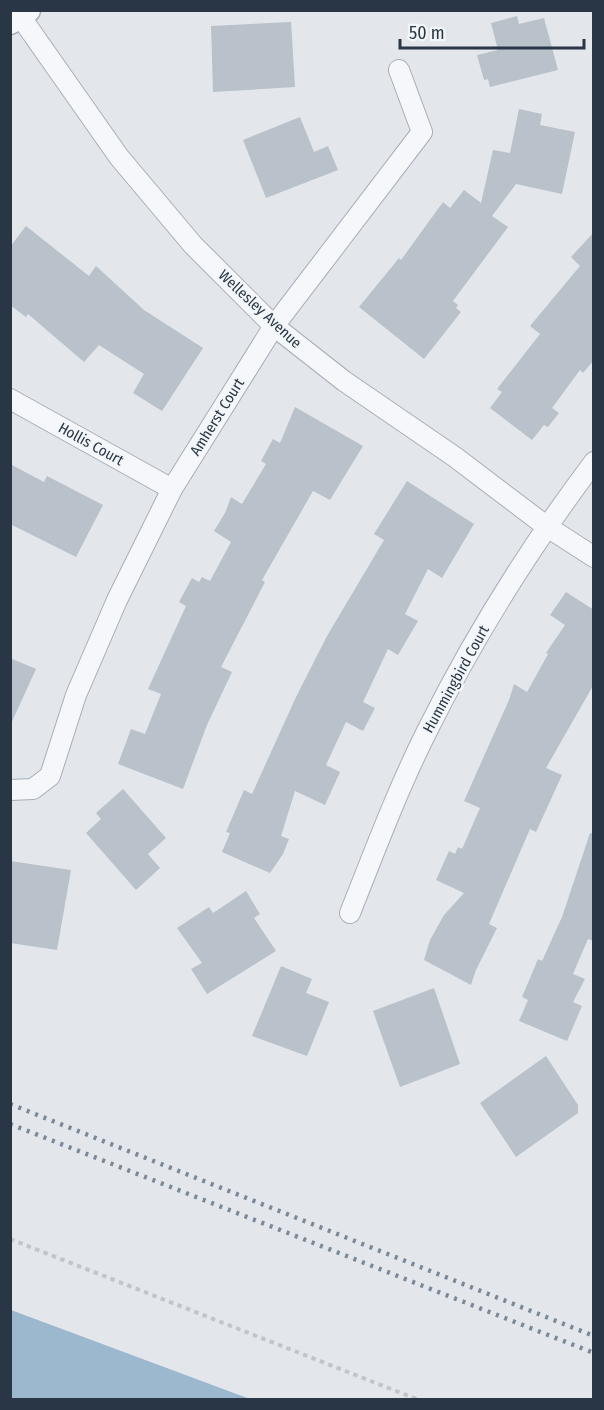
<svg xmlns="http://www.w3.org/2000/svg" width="604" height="1410" viewBox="0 0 604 1410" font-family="'Fira Sans Condensed',sans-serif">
  <rect width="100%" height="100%" fill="#e3e7ec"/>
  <polygon fill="#9cb8ce" points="10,1310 11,1310 250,1399 11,1399"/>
  <g fill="#b9c1ca">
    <polygon points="517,16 519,24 544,18 558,70 490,87 488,79 484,80 477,55 498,50 491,23"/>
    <polygon points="291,22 295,87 213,92 211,26"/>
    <polygon points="519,109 542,114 540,125 575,132 562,194 516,184 492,216 508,227 453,301 458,305 456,308 461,312 424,359 359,307 399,258 401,260 443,202 450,208 464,190 481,203 493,150 510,153"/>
    <polygon points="300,117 314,152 328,146 338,170 266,198 243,140"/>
    <polygon points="26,226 89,276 96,266 144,310 203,348 162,411 133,393 144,374 99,345 84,362 28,314 26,317 10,305 10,247"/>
    <polygon points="594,232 594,360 583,373 580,370 552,408 559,413 548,427 544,425 532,440 490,408 502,392 497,389 540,334 530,326 580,266 571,257"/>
    <polygon points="295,407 363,446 330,500 313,491 262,580 265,582 221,667 232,672 207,725 183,789 118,764 131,729 145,734 161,694 148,689 186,606 179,602 192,578 199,582 202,577 210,581 231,542 214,531 225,513 231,497 242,504 266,464 261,461 273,439 280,443"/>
    <polygon points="10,464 44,482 47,476 103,505 76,557 10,524"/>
    <polygon points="407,481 474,524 442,578 428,569 405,614 418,621 398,655 388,649 363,702 375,708 363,731 346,722 326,765 340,772 325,805 295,791 281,836 289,839 283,854 270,873 222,852 230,833 226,832 244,790 252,794 296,697 327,636 384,540 374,534"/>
    <polygon points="566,592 594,610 594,684 546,768 562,775 536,832 530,829 489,924 497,928 476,970 471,985 424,960 430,940 444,915 464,893 436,880 449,851 455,854 458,847 462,849 480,808 464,801 509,700 514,684 527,692 548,654 546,653 565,625 550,615"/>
    <polygon points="10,658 36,669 10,726"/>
    <polygon points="123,789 166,838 148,854 160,868 136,890 86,833 101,819 96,813"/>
    <polygon points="590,833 594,834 594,941 588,939 573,974 585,979 573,1002 582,1006 567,1041 519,1021 528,1000 522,997 538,959 542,961 562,917"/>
    <polygon points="10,861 71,870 57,950 10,943"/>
    <polygon points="246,891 260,914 254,918 276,951 207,994 191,969 202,963 177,928 209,907 213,913"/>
    <polygon points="281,966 312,979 306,993 329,1002 307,1056 252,1036"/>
    <polygon points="434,988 460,1064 400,1087 373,1011"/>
    <polygon points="546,1056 578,1105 578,1113 516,1157 480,1103"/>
  </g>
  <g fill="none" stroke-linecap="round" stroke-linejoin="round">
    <g stroke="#a7aeb7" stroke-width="22">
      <g id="minor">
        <polyline points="20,16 119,157 193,245 274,326 344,381 455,457 546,526 594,557"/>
        <polyline points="10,399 172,489"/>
        <polyline points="10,790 33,789 50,776 76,695 117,600 172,489 274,326 422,132 399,70"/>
        <path d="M350 913C374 853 397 791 426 733 473 638 530 547 594 462"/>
      </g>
    </g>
    <g stroke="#a7aeb7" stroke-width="27">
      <polyline id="tertiary" points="10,22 28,10"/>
    </g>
    <polyline stroke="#c1c5cb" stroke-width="4" stroke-dasharray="4.5 4.5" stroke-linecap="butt" points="10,1239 419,1400"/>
    <use href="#minor" stroke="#f6f7fa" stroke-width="20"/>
    <use href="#tertiary" stroke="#f6f7fa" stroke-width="24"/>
    <g stroke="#7b8897" stroke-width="4.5" stroke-dasharray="3 6" stroke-linecap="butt">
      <polyline points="10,1104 594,1336"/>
      <polyline points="10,1124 594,1353"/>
    </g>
  </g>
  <g text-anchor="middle" stroke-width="5" stroke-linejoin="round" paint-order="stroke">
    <g font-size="15" fill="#293645" stroke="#f3f6f9">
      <text transform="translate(260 309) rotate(43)" y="5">Wellesley Avenue</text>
      <text transform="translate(217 417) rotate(-58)" y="5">Amherst Court</text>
      <text transform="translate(91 444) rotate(29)" y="5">Hollis Court</text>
      <text transform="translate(456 679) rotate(-61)" y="5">Hummingbird Court</text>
    </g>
  </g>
  <rect width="604" height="1410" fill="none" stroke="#293645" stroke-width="24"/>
  <path d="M400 39v9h184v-9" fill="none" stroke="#293645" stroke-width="3"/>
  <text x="409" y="39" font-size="18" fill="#293645" stroke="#f3f6f9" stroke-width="4.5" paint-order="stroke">50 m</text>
</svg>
